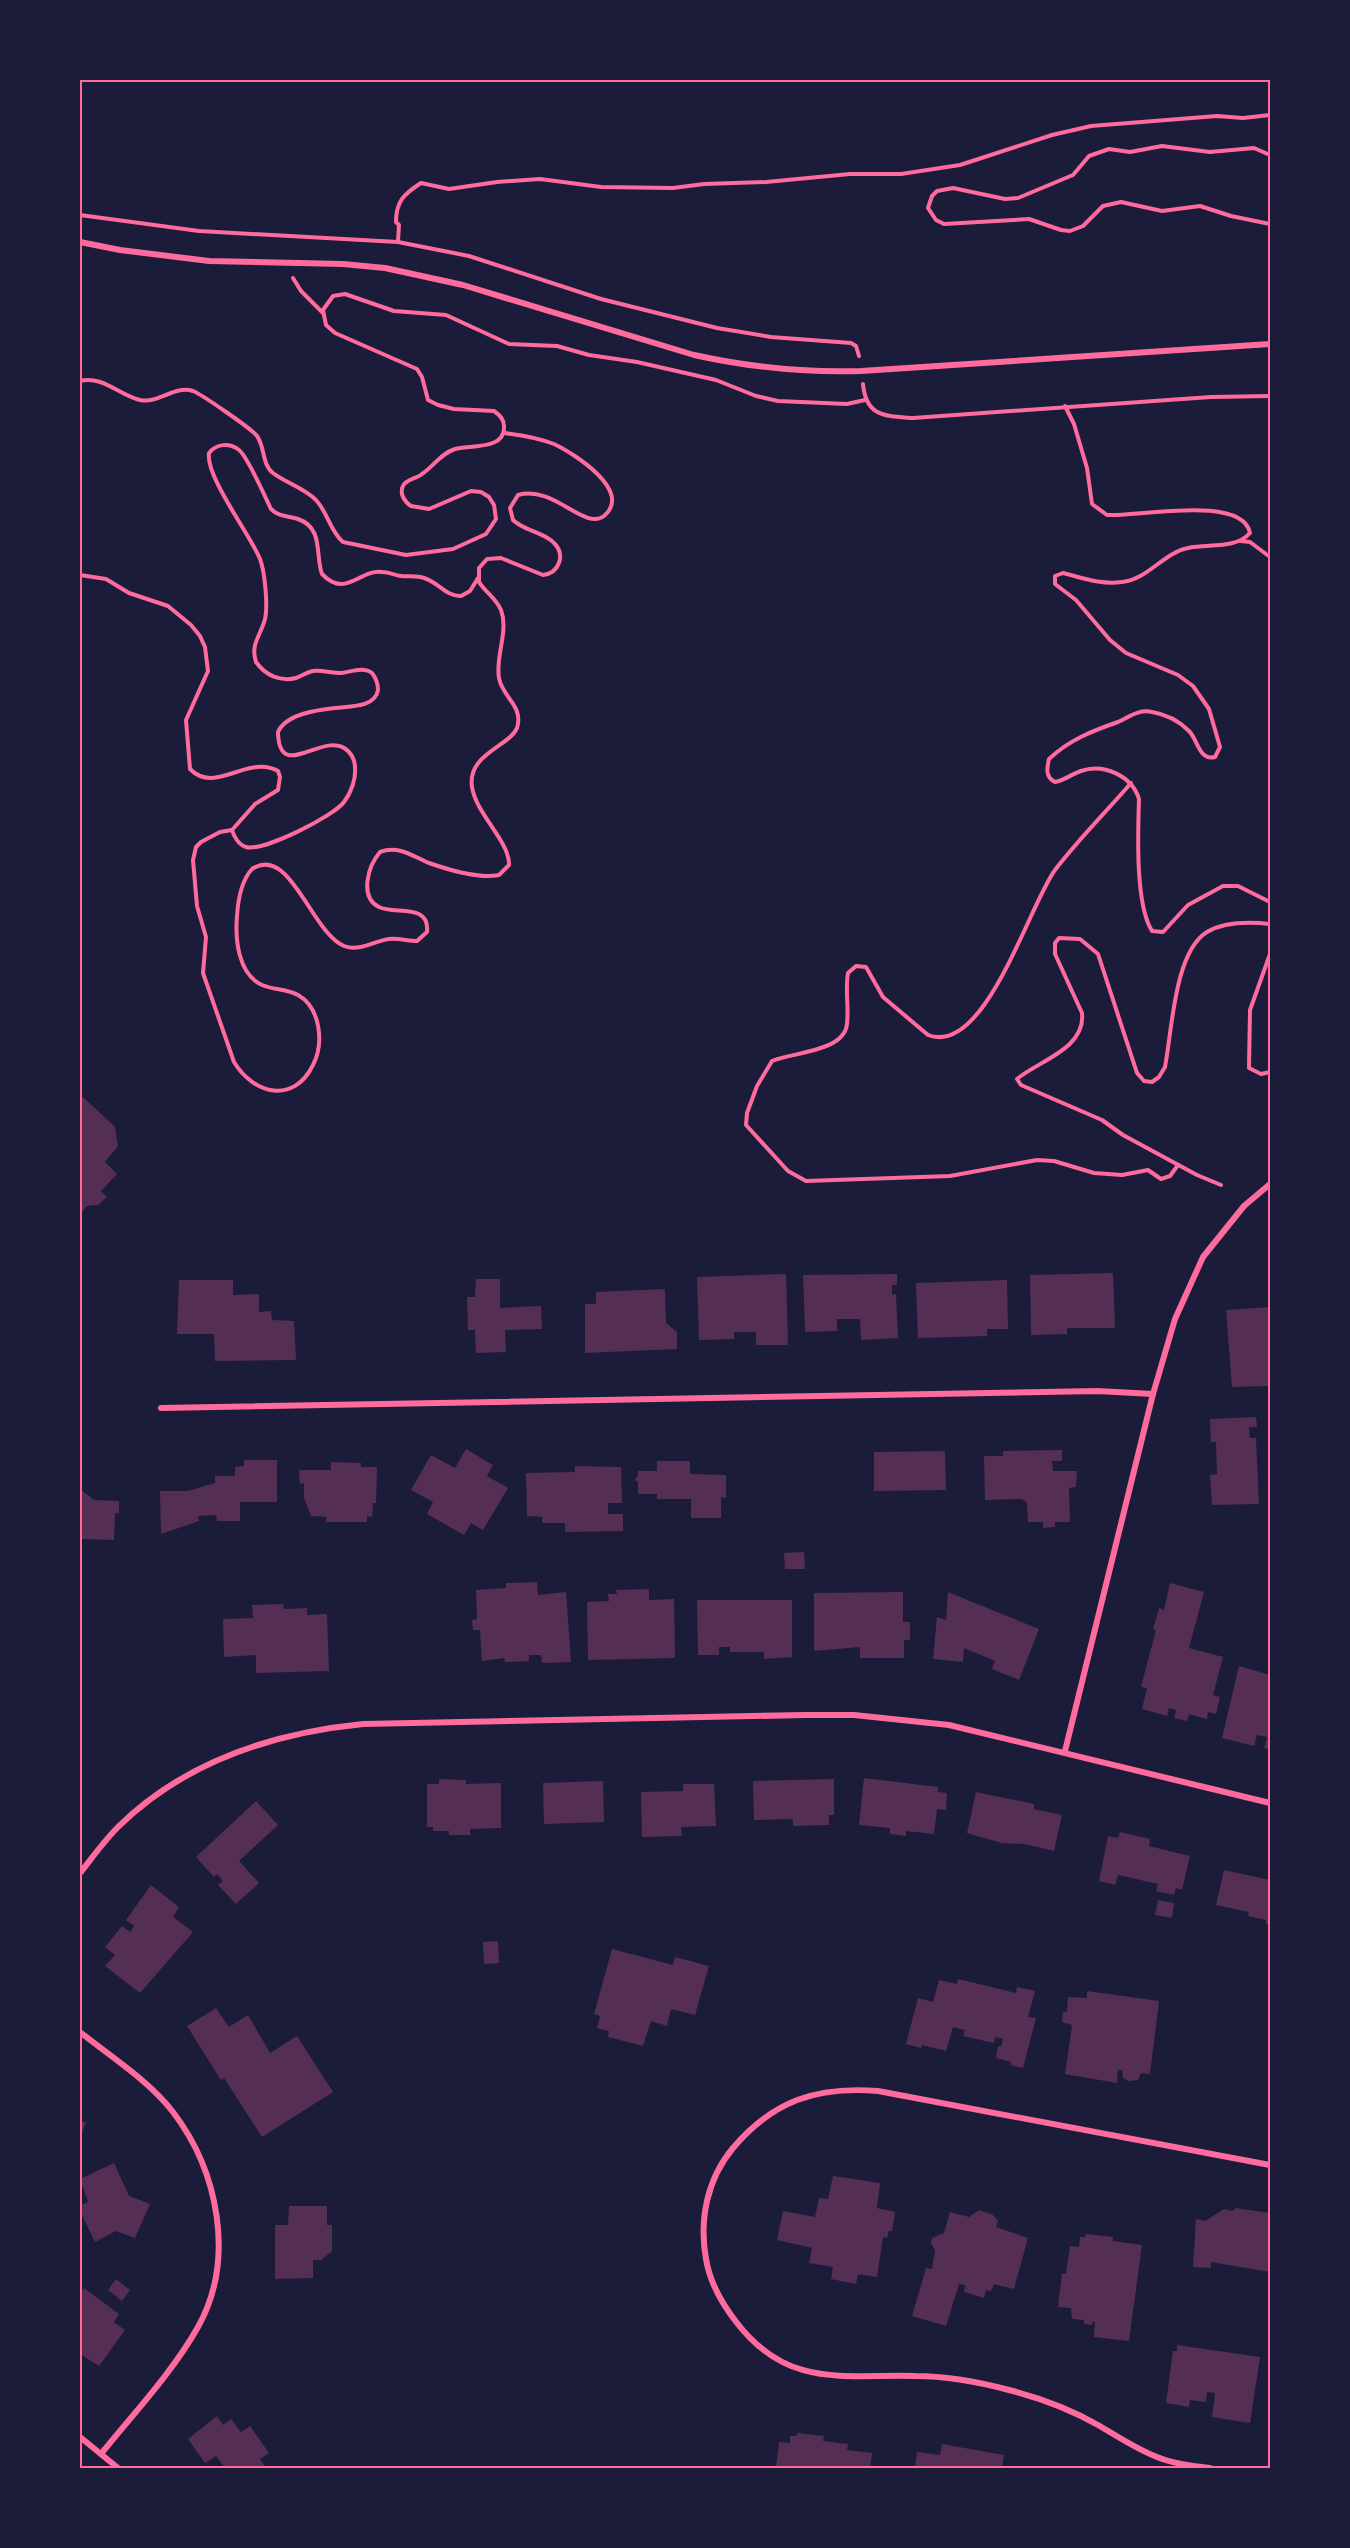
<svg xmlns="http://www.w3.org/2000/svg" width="1350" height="2548" viewBox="0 0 1350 2548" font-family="'Fira Sans Condensed',sans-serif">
  <rect width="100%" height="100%" fill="#1b1b3a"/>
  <g fill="#542f53">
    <polygon points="83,1097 115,1127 118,1146 105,1162 117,1174 101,1191 107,1197 98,1205 87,1206 80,1215 80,1101"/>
    <polygon points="1113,1273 1115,1328 1067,1328 1067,1334 1031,1335 1030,1275"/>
    <polygon points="786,1274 788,1345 756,1345 756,1332 734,1332 734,1339 699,1340 697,1277"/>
    <polygon points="897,1274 897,1285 892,1285 892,1295 896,1294 898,1338 861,1340 860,1319 837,1319 837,1331 805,1332 803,1275"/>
    <polygon points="476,1279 500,1279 500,1308 541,1306 542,1329 505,1330 506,1352 476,1353 475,1330 468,1330 467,1297 475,1297"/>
    <polygon points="179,1280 233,1280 233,1295 259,1294 259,1312 271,1311 272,1320 294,1321 296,1360 215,1361 214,1334 177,1334"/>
    <polygon points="1007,1280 1008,1329 987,1329 987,1336 918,1338 916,1283"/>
    <polygon points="665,1289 666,1323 677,1332 677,1349 585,1353 585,1304 596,1304 596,1292"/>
    <polygon points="1270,1307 1270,1386 1232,1387 1226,1310"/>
    <polygon points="1256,1417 1257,1427 1249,1427 1250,1438 1256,1438 1259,1504 1212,1505 1210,1475 1217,1474 1216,1442 1211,1442 1210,1419"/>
    <polygon points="466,1449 493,1465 487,1476 508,1488 483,1530 471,1523 464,1535 427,1514 433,1502 411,1490 431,1455 455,1468"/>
    <polygon points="1062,1450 1062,1461 1052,1461 1053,1471 1077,1471 1076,1487 1069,1488 1070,1522 1055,1522 1055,1527 1043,1528 1043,1522 1028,1522 1027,1503 1022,1499 985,1500 984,1456 1003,1456 1003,1451"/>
    <polygon points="945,1451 946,1490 874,1491 874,1452"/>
    <polygon points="244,1460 277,1460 277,1502 240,1502 240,1521 217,1521 216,1515 198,1516 199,1521 161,1534 160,1491 188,1491 215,1483 215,1476 235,1476 235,1467 244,1466"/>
    <polygon points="657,1461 690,1461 690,1474 726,1475 726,1498 721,1497 721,1518 691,1518 691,1499 657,1499 657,1494 638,1494 638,1481 636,1481 636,1477 638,1477 638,1471 657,1471"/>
    <polygon points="331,1462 361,1463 361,1467 377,1467 376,1503 373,1503 372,1517 367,1516 367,1522 326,1522 326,1517 311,1516 304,1498 304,1483 300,1484 299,1470 331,1470"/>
    <polygon points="575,1466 621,1467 622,1503 608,1503 608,1514 623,1514 623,1531 565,1532 565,1523 542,1523 542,1517 527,1516 526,1473 575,1472"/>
    <polygon points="80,1489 94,1500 119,1501 119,1513 115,1513 114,1540 80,1539"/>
    <polygon points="804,1552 805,1569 785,1569 784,1553"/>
    <polygon points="537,1582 538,1595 566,1592 571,1662 542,1663 541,1655 529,1655 529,1661 505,1662 504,1658 482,1661 480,1630 473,1630 472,1620 477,1619 476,1590 506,1588 506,1583"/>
    <polygon points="1170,1583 1204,1592 1189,1648 1223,1657 1213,1695 1220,1697 1216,1714 1208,1712 1207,1719 1189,1714 1187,1721 1174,1718 1176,1710 1169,1708 1167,1716 1142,1709 1147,1688 1141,1687 1156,1630 1153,1629 1159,1608 1164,1610"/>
    <polygon points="649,1589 649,1600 674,1599 675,1658 588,1660 587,1602 609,1601 608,1594 617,1594 616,1590"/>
    <polygon points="903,1592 903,1622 910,1622 910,1640 904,1640 904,1658 860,1658 860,1647 814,1651 814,1593"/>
    <polygon points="948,1592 1039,1629 1019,1680 992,1669 995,1661 964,1648 963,1662 933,1659 937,1617 946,1620"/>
    <polygon points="697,1600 792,1600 792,1657 764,1659 764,1652 730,1652 730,1647 719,1647 719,1655 698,1655"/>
    <polygon points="283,1604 284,1609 307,1608 307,1615 327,1614 329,1671 256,1673 256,1655 224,1657 223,1619 253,1618 252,1605"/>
    <polygon points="1239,1666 1270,1675 1270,1750 1264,1748 1267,1737 1257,1735 1254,1746 1222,1738"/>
    <polygon points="864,1778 938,1787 938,1792 947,1793 946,1810 937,1809 934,1834 906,1831 906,1836 890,1834 890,1828 859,1825"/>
    <polygon points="439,1779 466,1780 466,1784 501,1783 501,1828 470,1829 470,1835 449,1835 449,1831 433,1831 433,1827 427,1827 427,1784 439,1784"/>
    <polygon points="834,1779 834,1815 829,1815 829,1825 793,1826 793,1819 754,1820 753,1781"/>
    <polygon points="603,1781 604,1822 544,1824 543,1783"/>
    <polygon points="683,1784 714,1784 716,1826 681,1827 682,1836 642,1837 641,1792 683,1791"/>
    <polygon points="976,1792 1034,1804 1034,1809 1062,1815 1054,1851 1025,1844 1002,1843 967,1833"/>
    <polygon points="256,1801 278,1825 239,1861 259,1883 236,1904 218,1885 223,1881 217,1874 214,1877 196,1857"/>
    <polygon points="1120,1832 1150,1839 1149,1846 1190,1856 1182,1890 1176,1888 1174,1895 1156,1891 1158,1884 1118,1875 1115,1885 1099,1881 1108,1836 1118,1838"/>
    <polygon points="1224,1870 1270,1880 1270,1925 1266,1924 1266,1920 1248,1916 1249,1912 1216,1905"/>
    <polygon points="151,1885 179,1907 173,1917 193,1932 140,1993 105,1966 115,1955 105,1947 122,1926 130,1932 134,1926 126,1920"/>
    <polygon points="1158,1900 1174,1903 1172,1918 1155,1915"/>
    <polygon points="498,1941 499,1963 484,1964 483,1942"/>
    <polygon points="612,1949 673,1965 675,1957 709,1966 695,2015 671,2009 667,2026 651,2021 643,2046 608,2037 609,2031 597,2028 600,2016 594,2014"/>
    <polygon points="958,1979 1016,1993 1017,1987 1035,1991 1028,2017 1036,2018 1023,2068 1010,2065 1011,2062 996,2058 998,2046 1001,2047 1003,2039 995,2037 994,2043 963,2036 965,2030 953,2027 946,2051 922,2045 921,2048 906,2044 918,1998 933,2002 939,1980 957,1984"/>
    <polygon points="1087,1991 1159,2001 1150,2074 1141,2073 1138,2080 1129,2081 1123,2078 1122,2070 1118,2070 1117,2083 1065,2074 1072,2025 1062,2022 1063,2012 1067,2012 1068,1997 1087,1998"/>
    <polygon points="216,2008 229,2027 248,2015 270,2053 297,2036 333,2092 262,2137 224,2078 221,2080 187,2026"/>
    <polygon points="80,2120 86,2123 80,2137"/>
    <polygon points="114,2163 129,2196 150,2204 135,2238 116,2231 95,2242 80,2211 80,2206 88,2202 80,2179"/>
    <polygon points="833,2176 880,2183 877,2208 895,2212 892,2231 889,2231 887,2238 883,2237 877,2277 858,2274 856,2284 831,2279 833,2267 809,2263 812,2248 777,2240 783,2211 815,2217 819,2198 828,2199"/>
    <polygon points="289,2206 327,2206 327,2225 332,2225 332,2251 321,2260 313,2260 313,2278 275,2279 275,2225 288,2225"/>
    <polygon points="1235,2208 1270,2213 1270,2272 1211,2262 1211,2268 1193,2267 1196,2219 1205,2221 1224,2209 1233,2211"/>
    <polygon points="979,2210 993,2215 998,2221 996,2227 1028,2238 1014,2289 994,2284 991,2291 986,2290 984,2298 964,2292 965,2285 959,2284 946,2326 912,2316 926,2268 932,2269 935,2250 931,2243 932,2238 944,2233 950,2212 969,2217"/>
    <polygon points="1086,2234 1113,2237 1113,2241 1142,2245 1129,2341 1094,2337 1095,2322 1092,2322 1092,2325 1084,2324 1084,2320 1072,2319 1071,2308 1058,2307 1062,2273 1066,2274 1070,2246 1079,2247 1080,2237 1085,2237"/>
    <polygon points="116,2279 130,2290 122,2301 108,2290"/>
    <polygon points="84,2288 119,2314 114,2322 125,2330 99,2366 80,2354 80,2289 82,2291"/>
    <polygon points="1177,2345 1260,2357 1250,2423 1212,2417 1215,2393 1207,2392 1206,2402 1190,2400 1189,2407 1166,2403 1173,2351 1177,2351"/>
    <polygon points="217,2416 223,2425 231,2419 241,2432 250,2426 269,2453 260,2459 266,2468 225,2468 216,2456 205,2463 188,2439"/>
    <polygon points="797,2433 824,2436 823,2441 848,2444 847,2450 872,2453 870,2468 776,2468 779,2442 790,2443 790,2436 797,2436"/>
    <polygon points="942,2444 1004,2455 1002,2468 915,2468 917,2452 940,2455"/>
  </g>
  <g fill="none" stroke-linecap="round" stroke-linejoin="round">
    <g stroke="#ff6b9d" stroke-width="4">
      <polyline points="1270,155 1254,148 1210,152 1162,146 1130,152 1109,149 1089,156 1073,175 1018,198 1005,199 953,188 937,191 932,196 928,208 936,220 944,224 1029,219 1061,230 1070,231 1083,226 1103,206 1121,202 1162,211 1200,206 1231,216 1270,224"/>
      <polyline points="80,215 199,231 398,242 469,256 601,299 717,328 771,337 851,343 856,346 859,356"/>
      <path d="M398 241 399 225 396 222C396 201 404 194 421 183L449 189 497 182 540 179 601 187 673 188 704 184 766 182 850 174H901L960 165 1052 135 1091 126 1217 116 1243 118 1270 115"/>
      <polyline points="293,278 301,291 323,313"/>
      <path d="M80 381C102 375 119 395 140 400 159 404 174 385 193 391 201 394 252 429 257 436 265 447 262 465 273 473 286 483 304 488 316 500 328 513 330 531 343 542L406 555 453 549 486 534 496 519 494 505 489 497 481 492 471 491 429 509 411 506C405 502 399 494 403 486 406 479 416 479 422 474 434 466 440 454 455 449 470 445 506 450 504 426 504 419 500 415 494 411L454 409 438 405 428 400 422 377 417 369 335 333 326 325 323 310 333 296 345 294 394 311 446 315 509 344 557 346 589 355 637 362 716 380 756 396 778 401 847 404 865 400"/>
      <path d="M863 384C866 417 885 416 913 418L1211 397 1270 396"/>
      <path d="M1065 406 1074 424 1087 468 1092 504 1107 515C1135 517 1243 494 1250 533 1235 550 1207 543 1188 548 1163 553 1147 580 1122 582 1101 585 1083 578 1063 573L1055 576V584L1076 600 1110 640 1126 653 1178 675 1193 686 1209 709 1220 747 1215 757C1199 761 1198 740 1189 731 1179 721 1165 714 1152 712 1139 709 1129 717 1118 722 1092 731 1069 740 1049 759 1047 768 1045 777 1055 782 1065 780 1072 774 1081 771 1104 763 1132 776 1139 799 1138 831 1135 904 1152 931L1163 932 1188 905 1223 886H1238L1270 902"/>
      <polyline points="1241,541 1250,542 1270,557"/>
      <path d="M80 575 106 579 129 593 168 606 191 625 200 636 205 647 208 671 186 720 190 769C215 795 248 754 278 771L280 777 278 790 255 804 232 830"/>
      <path d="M1131 783C1106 812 1078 840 1055 870 1029 905 985 1057 928 1035L883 997 866 967 856 966 848 973C845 990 849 1007 847 1024 844 1052 793 1052 772 1061L757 1086 747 1113 746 1125 788 1171 806 1181 950 1176 1037 1160 1054 1161 1094 1173 1122 1175 1148 1170 1161 1179 1170 1176 1178 1165"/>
      <path d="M232 830 220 832 201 842 196 847 193 860 197 906 206 937 203 973 234 1062C254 1095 294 1104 313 1065 324 1044 321 1008 298 995 287 989 274 990 262 985 238 974 235 939 237 916 238 900 241 881 252 869 290 844 311 932 344 946 360 952 374 941 389 939 399 938 408 941 417 941L427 932C430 903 395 915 379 907 359 897 368 866 380 852 399 845 412 856 429 863 449 870 479 879 499 875L509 865C510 842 476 814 472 787 467 754 510 746 517 728 524 706 502 697 499 678 495 657 509 631 501 610 496 598 485 592 479 582V568L487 559 501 558 543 575C559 573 566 555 554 543 544 532 524 531 513 520L510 508 518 495C554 485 584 531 604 516 634 491 573 453 554 444 538 438 521 435 504 433"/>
      <path d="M232 830C234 837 239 845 246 847 263 852 334 816 344 802 351 793 356 779 355 768 355 761 352 755 348 751 325 728 279 785 278 732 286 714 317 710 335 708 349 706 375 708 378 690 378 684 376 678 372 673 364 666 350 672 341 673 332 673 322 670 313 671 307 672 302 676 296 678 280 682 265 675 256 662 250 644 261 635 265 619 268 606 265 572 260 559 251 536 205 476 209 453 216 444 229 442 239 450 248 457 265 497 271 509 279 517 288 516 298 519 324 528 315 555 322 574 346 599 359 569 382 572 389 572 394 575 401 576 409 577 416 575 424 578 438 582 447 597 461 596L470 591 478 578"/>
      <polyline points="1270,954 1250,1010 1249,1068 1261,1074 1270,1072"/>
      <path d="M1221 1185 1197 1175 1123 1135 1102 1120 1021 1085 1017 1079C1038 1061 1086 1049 1082 1013L1055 954V943L1059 938 1080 939 1098 954 1137 1073 1144 1081 1152 1082 1159 1077 1165 1067C1172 1032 1174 952 1207 932 1224 922 1251 922 1270 924"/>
    </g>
    <g stroke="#ff6b9d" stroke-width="6">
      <path d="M80 242 120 250 209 261 343 264 385 268 463 285 694 355C749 367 804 373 861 371L1270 344"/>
      <polyline points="161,1408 1097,1391 1153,1394"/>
      <polyline points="1065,1751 1153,1394 1175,1319 1203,1257 1244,1206 1270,1184"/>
      <path d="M80 1873C92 1858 104 1841 118 1827 184 1762 273 1733 363 1724L805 1715H854L949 1725 1270 1803"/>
      <path d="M80 2032C111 2057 148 2080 173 2112 218 2171 236 2259 198 2327 172 2373 134 2413 101 2454"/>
      <polyline points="80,2437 118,2468"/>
      <path d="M1210 2468C1193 2466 1174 2464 1157 2457 1136 2449 1117 2436 1098 2425 1070 2409 1040 2398 1009 2390 979 2382 946 2376 915 2376 844 2374 788 2389 737 2323 722 2304 710 2283 706 2259 699 2220 707 2179 733 2148 773 2101 816 2086 878 2091L1270 2165"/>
    </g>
  </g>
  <rect width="1350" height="2548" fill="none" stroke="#1b1b3a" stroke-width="162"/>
  <rect x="81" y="81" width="1188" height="2386" fill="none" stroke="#ff6b9d" stroke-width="2"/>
</svg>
